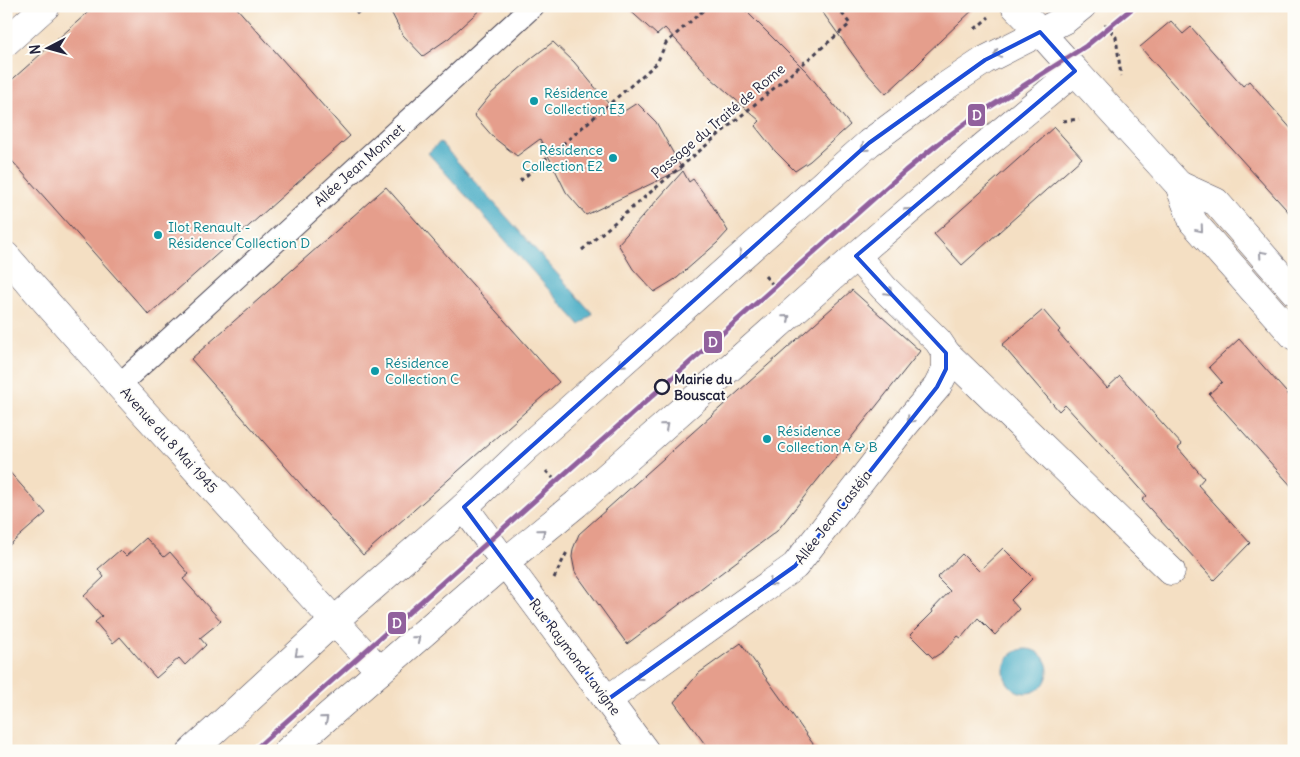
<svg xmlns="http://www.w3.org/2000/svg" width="1300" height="757" viewBox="0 0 1300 757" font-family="Delius,sans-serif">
  <rect width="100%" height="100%" fill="#fdfcf7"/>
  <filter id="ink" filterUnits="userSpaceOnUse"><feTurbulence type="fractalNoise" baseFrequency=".02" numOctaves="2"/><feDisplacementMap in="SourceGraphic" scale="10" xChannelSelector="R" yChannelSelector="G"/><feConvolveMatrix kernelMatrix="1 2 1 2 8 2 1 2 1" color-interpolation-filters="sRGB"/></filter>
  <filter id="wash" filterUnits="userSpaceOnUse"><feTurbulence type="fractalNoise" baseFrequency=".0096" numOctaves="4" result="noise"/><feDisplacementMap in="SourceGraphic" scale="20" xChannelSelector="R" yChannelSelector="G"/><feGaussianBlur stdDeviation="1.12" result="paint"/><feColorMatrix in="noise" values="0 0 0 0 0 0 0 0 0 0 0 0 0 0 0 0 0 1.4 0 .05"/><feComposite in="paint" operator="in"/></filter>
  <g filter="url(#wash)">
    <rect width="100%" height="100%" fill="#f4dfc3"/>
    <g fill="#44abc4" stroke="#336680">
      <polygon points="440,142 593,314 580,325 428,153"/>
      <circle cx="1026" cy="671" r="22"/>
    </g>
    <g id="blocks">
      <g fill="#e59e8c">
        <polygon points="95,6 235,6 350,136 149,315 6,154 6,85"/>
        <polygon points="388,6 484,6 449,38 423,56 403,35"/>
        <polygon points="625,6 741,6 807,72 850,125 810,161 795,171 775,151 755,126 760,121 711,78 665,28 657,35"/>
        <polygon points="818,6 977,6 923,57 924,58 912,70 886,94 864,70"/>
        <polygon points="1171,21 1183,34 1191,27 1243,86 1249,81 1294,132 1294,218 1140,47"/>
        <polygon points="553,42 574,62 618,115 637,103 656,122 682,169 586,215 566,192 540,139 517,156 494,138 474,115 492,93 533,57"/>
        <polygon points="1054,127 1082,158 962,265 934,234"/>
        <polygon points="683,171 689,182 693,179 710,202 728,231 717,243 677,278 654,292 633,269 618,244"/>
        <polygon points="386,187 559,382 363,555 191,359"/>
        <polygon points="852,290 920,351 777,531 627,644 575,572 572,557 573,549 579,534"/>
        <polygon points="1043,310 1060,330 1058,332 1107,388 1120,376 1182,445 1178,448 1204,478 1198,485 1250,543 1214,580 1142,500 1147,496 1099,442 1065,405 1059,411 1002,345"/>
        <polygon points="1239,339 1294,401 1294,489 1209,394 1222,382 1209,367"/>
        <polygon points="6,468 46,513 6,548"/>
        <polygon points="146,538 164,557 170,552 189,574 183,579 221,621 200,638 206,645 185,665 179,658 156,678 120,637 113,643 95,622 102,616 84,596 104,577 98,569 120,550 126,556"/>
        <polygon points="1003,548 1033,578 1011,600 1019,609 995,635 978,618 961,638 958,636 944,651 933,658 910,635 933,612 932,610 950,591 937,578 962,554 979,571"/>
        <polygon points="741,643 792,714 818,751 710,751 674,702 699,673"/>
      </g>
    </g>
  </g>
  <g filter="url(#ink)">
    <use href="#blocks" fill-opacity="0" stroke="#423e4f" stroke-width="1"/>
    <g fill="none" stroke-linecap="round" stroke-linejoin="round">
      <g stroke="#423e4f" stroke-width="24">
        <polyline id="pedestrian" points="119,385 533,6"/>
      </g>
      <g stroke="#423e4f" stroke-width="29">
        <g id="minor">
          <polyline points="6,42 46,6"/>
          <polyline points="1075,71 1179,185 1193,222 1294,336"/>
          <polyline points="1179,185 1216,202 1294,291"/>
          <polyline points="6,256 119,385 380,671"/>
          <polyline points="946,353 1171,571"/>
          <polyline points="464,507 645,751"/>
          <polyline points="607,700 795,566 903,427 937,387 946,369 946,353 938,341 884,288 856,256"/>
        </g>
      </g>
      <g stroke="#423e4f" stroke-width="29">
        <polyline id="tertiary" points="1015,6 1040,32"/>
      </g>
      <g stroke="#423e4f" stroke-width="29">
        <g id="secondary">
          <polyline points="192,751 334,621 464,507 526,448 869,143 946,86 985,60 1066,19 1082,6"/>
          <polyline points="288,751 504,563 576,504 856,256 984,146 1075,71 1040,32"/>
        </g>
      </g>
      <g stroke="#423e4f" stroke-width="3" stroke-dasharray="4 4" stroke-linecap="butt">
        <polyline points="356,14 365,6"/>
        <polyline points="1105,24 1116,37 1121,76"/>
        <polyline points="975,29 989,17"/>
        <polyline points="1063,121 1079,119"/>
        <polyline points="520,181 657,63 666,43 708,6"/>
        <polyline points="582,250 850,24 841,12 847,6"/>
        <polyline points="765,276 776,288"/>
        <polyline points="546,471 556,481"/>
        <polyline points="554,578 567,552"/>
      </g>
      <use href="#pedestrian" stroke="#fff" stroke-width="22"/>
      <use href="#minor" stroke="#fff" stroke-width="28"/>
      <use href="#tertiary" stroke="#fff" stroke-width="28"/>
      <use href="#secondary" stroke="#fff" stroke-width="28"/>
      <g stroke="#fdfcf7" stroke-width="9">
        <polyline id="tram-1" points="253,751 905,171 939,143 974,117 1086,46 1135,6"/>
      </g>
      <use href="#tram-1" stroke="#91619d" stroke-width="5"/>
    </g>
    <defs><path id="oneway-chevron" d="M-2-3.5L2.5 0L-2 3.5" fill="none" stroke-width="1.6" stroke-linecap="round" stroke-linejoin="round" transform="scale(1.25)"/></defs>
    <g stroke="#9c9ca7">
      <use href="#oneway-chevron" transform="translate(997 54) rotate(153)"/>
      <use href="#oneway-chevron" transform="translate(864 148) rotate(139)"/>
      <use href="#oneway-chevron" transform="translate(909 211) rotate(-41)"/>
      <use href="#oneway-chevron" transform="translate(1200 229) rotate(50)"/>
      <use href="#oneway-chevron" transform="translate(1262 254) rotate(-131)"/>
      <use href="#oneway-chevron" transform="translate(742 255) rotate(138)"/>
      <use href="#oneway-chevron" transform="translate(889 292) rotate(45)"/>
      <use href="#oneway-chevron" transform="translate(787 318) rotate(-41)"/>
      <use href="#oneway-chevron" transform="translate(621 364) rotate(138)"/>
      <use href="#oneway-chevron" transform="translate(910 420) rotate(130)"/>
      <use href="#oneway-chevron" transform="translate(665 426) rotate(-41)"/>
      <use href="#oneway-chevron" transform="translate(542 532) rotate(-39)"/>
      <use href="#oneway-chevron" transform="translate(771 583) rotate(145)"/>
      <use href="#oneway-chevron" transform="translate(417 639) rotate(-41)"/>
      <use href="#oneway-chevron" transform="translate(298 654) rotate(138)"/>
      <use href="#oneway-chevron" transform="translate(639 677) rotate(144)"/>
      <use href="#oneway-chevron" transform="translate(325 719) rotate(-41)"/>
    </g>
  </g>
  <path fill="none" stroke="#1d4ed8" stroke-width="4" stroke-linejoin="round" d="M1040 32 1075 71 856 256 946 353V369L937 387 795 566 607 700 464 507 869 143 985 60Z"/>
  <g fill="#0f9aa8" stroke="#fdfcf7" stroke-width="2">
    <circle cx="534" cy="101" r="5"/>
    <circle cx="613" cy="158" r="5"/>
    <circle cx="158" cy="235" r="5"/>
    <circle cx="375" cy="371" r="5"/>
    <circle cx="767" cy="439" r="5"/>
  </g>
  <circle fill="#fdfcf7" stroke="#22223b" stroke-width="2.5" cx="662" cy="387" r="7"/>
  <g text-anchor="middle" stroke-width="4" stroke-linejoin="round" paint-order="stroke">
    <g font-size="14" fill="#0d838f" stroke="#fdfcf7" text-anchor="start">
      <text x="544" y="98">Résidence<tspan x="544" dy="16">Collection E3</tspan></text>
      <text x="603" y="155" text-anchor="end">Résidence<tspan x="603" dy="16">Collection E2</tspan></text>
      <text x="168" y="232">Ilot Renault -<tspan x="168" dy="16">Résidence Collection D</tspan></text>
      <text x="385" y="368">Résidence<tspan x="385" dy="16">Collection C</tspan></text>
      <text x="777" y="436">Résidence<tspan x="777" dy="16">Collection A &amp; B</tspan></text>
    </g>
    <g font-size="14" fill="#22223b" stroke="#fdfcf7">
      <text transform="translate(718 121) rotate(-40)" y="5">Passage du Traité de Rome</text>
      <text transform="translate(359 165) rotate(-42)" y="5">Allée Jean Monnet</text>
      <text transform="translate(169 440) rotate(48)" y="5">Avenue du 8 Mai 1945</text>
      <text transform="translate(833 517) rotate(-52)" y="5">Allée Jean Castéja</text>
      <text transform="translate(575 657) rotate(53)" y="5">Rue Raymond Lavigne</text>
    </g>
    <g font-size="14" font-weight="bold" fill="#22223b" stroke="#fdfcf7" text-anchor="start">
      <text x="674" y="384">Mairie du<tspan x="674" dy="16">Bouscat</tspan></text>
    </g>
  </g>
  <g stroke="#fdfcf7" stroke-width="2">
    <rect x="967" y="103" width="19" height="24" rx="5" fill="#91619d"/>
    <rect x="703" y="330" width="20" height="24" rx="5" fill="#91619d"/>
    <rect x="387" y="611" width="20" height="24" rx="5" fill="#91619d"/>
  </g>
  <g font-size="14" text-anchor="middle" font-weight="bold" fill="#fff">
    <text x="977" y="120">D</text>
    <text x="713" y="347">D</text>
    <text x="397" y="628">D</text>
  </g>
  <rect width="1300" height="757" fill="none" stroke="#fdfcf7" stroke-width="25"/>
  <g transform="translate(48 48) rotate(264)" stroke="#fdfcf7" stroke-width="4" paint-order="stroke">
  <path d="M0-4L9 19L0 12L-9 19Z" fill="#22223b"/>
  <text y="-8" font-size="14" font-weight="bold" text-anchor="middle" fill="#22223b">N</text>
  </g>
</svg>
